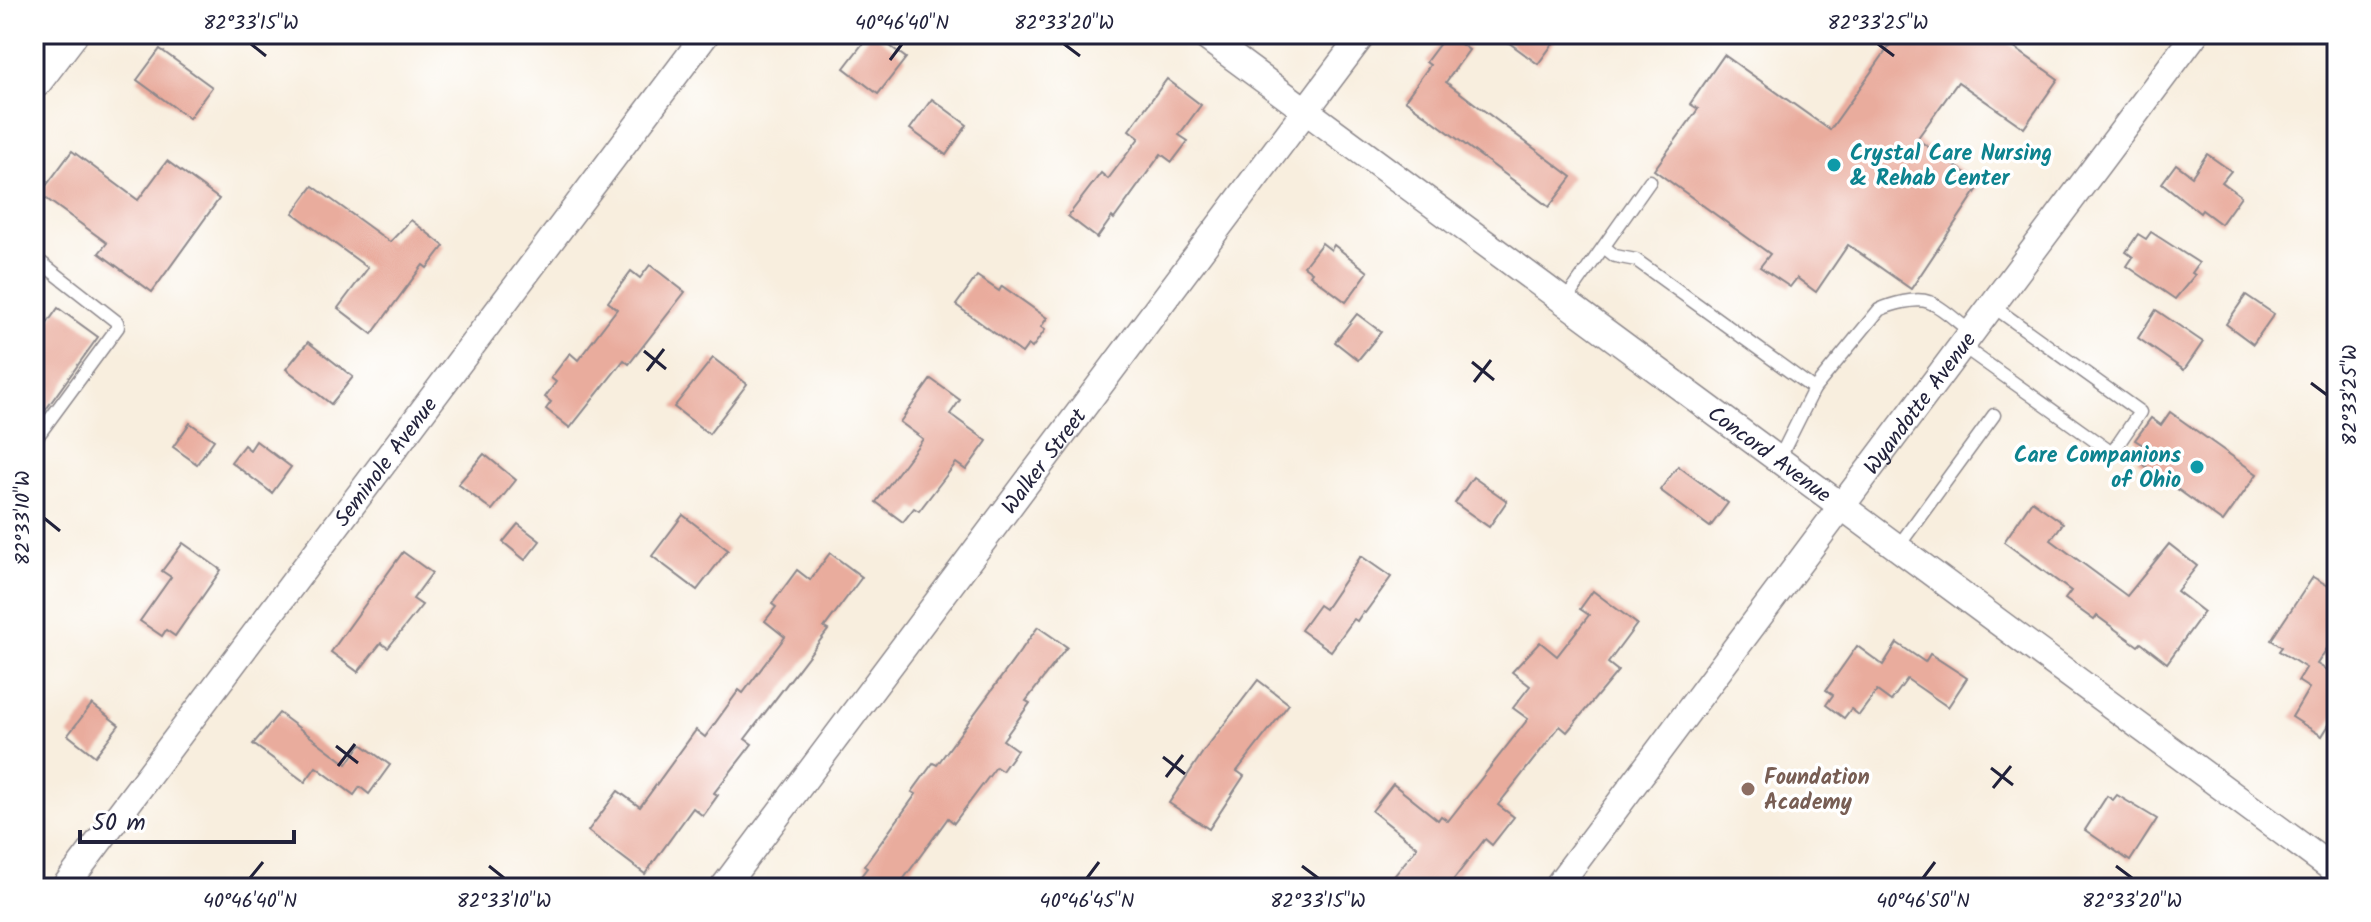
<svg xmlns="http://www.w3.org/2000/svg" width="2371" height="922" viewBox="0 0 2371 922" font-family="Kalam,sans-serif">
  <rect width="100%" height="100%" fill="#fff"/>
  <filter id="ink" filterUnits="userSpaceOnUse"><feTurbulence type="fractalNoise" baseFrequency=".0125" numOctaves="2"/><feDisplacementMap in="SourceGraphic" scale="16" xChannelSelector="R" yChannelSelector="G"/><feConvolveMatrix kernelMatrix="1 2 1 2 8 2 1 2 1" color-interpolation-filters="sRGB"/></filter>
  <filter id="wash" filterUnits="userSpaceOnUse"><feTurbulence type="fractalNoise" baseFrequency=".006" numOctaves="4" result="noise"/><feDisplacementMap in="SourceGraphic" scale="32" xChannelSelector="R" yChannelSelector="G"/><feGaussianBlur stdDeviation="1.8" result="paint"/><feColorMatrix in="noise" values="0 0 0 0 0 0 0 0 0 0 0 0 0 0 0 0 0 1.4 0 .05"/><feComposite in="paint" operator="in"/></filter>
  <g filter="url(#wash)">
    <rect width="100%" height="100%" fill="#f8eede"/>
    <g id="blocks">
      <g fill="#e9ac9d">
        <polygon points="870,34 874,34 906,58 878,94 844,68"/>
        <polygon points="1447,34 1469,50 1446,82 1572,177 1549,207 1405,100 1430,65 1426,62"/>
        <polygon points="1497,34 1560,34 1538,64"/>
        <polygon points="1898,34 1995,34 2058,79 2024,128 1958,82 1917,139 1981,184 1911,289 1848,245 1816,292 1797,278 1790,287 1760,267 1770,254 1654,170 1698,109 1690,104 1724,55 1830,130"/>
        <polygon points="160,49 212,87 189,118 137,80"/>
        <polygon points="1167,79 1201,105 1179,135 1188,141 1172,162 1161,154 1114,219 1112,217 1097,238 1068,216 1101,173 1108,179 1139,138 1129,130"/>
        <polygon points="932,99 967,125 946,155 910,129"/>
        <polygon points="72,151 138,200 167,161 219,199 152,292 99,253 107,243 40,194"/>
        <polygon points="2207,154 2231,171 2222,182 2241,196 2221,224 2202,210 2200,213 2162,183 2176,164 2192,176"/>
        <polygon points="313,186 390,242 411,220 444,246 427,268 423,265 372,334 338,308 368,268 293,213"/>
        <polygon points="2151,232 2199,263 2192,273 2195,275 2175,299 2127,266 2133,257 2126,252 2138,234 2146,239"/>
        <polygon points="1322,243 1331,250 1334,245 1368,272 1346,302 1310,275 1312,272 1304,266"/>
        <polygon points="650,265 685,292 629,364 624,360 570,428 546,409 551,402 545,397 556,382 551,378 570,353 578,360 617,309 608,302 631,271 640,278"/>
        <polygon points="977,276 999,291 1002,286 1047,318 1041,327 1045,330 1032,348 1028,345 1022,353 956,305"/>
        <polygon points="2246,295 2274,314 2253,344 2226,324"/>
        <polygon points="58,308 98,337 34,426 34,342"/>
        <polygon points="2156,310 2203,342 2184,370 2138,338"/>
        <polygon points="1357,314 1381,332 1358,360 1335,342"/>
        <polygon points="308,342 353,377 331,404 286,369"/>
        <polygon points="713,358 747,384 709,434 674,407"/>
        <polygon points="931,379 960,400 950,414 987,441 966,470 956,463 919,511 914,508 903,522 876,502 923,439 900,422"/>
        <polygon points="2170,412 2257,474 2223,522 2137,460 2146,447 2135,440 2151,418 2161,425"/>
        <polygon points="190,423 214,440 197,464 173,447"/>
        <polygon points="256,441 291,467 272,493 231,462 244,445 250,450"/>
        <polygon points="484,454 516,480 492,510 458,484"/>
        <polygon points="1678,466 1728,503 1710,527 1660,490"/>
        <polygon points="1473,477 1507,501 1489,527 1455,503"/>
        <polygon points="2032,501 2063,523 2051,540 2127,596 2169,544 2197,566 2177,591 2204,612 2167,663 2141,643 2138,646 2097,616 2094,620 2065,599 2071,591 2004,542"/>
        <polygon points="683,515 728,550 697,590 652,556"/>
        <polygon points="518,524 540,541 525,560 503,542"/>
        <polygon points="183,543 221,570 175,636 166,630 162,636 140,621 171,577 162,571"/>
        <polygon points="403,552 432,573 413,599 422,605 388,648 381,643 358,672 331,652"/>
        <polygon points="830,553 862,577 824,628 828,630 745,739 752,744 714,793 718,795 703,816 693,808 645,874 588,831 618,791 640,807 696,730 705,737 739,690 743,693 785,637 765,621 776,607 772,604 797,570 810,580"/>
        <polygon points="1361,556 1391,577 1365,613 1363,612 1357,621 1354,619 1331,651 1301,630 1319,605 1325,609"/>
        <polygon points="2313,577 2337,591 2337,633 2317,664 2337,676 2337,712 2322,736 2292,717 2309,688 2298,681 2306,668 2279,651 2282,647 2271,640"/>
        <polygon points="1593,591 1637,624 1608,663 1618,671 1567,732 1560,726 1498,805 1514,817 1492,845 1485,839 1447,888 1385,888 1417,847 1372,811 1393,784 1438,820 1441,816 1448,821 1528,719 1513,708 1530,686 1512,672 1540,642 1557,656 1589,615 1580,609"/>
        <polygon points="1038,627 1067,647 1026,701 1030,703 1003,740 1017,750 1002,771 996,767 954,823 948,818 897,888 878,888 861,876 867,868 864,866 916,794 912,792 933,763 937,765"/>
        <polygon points="1897,643 1925,662 1930,654 1967,678 1948,707 1907,679 1891,701 1877,691 1859,715 1851,709 1844,718 1826,705 1833,695 1826,690 1857,646 1883,665"/>
        <polygon points="1258,680 1289,704 1237,771 1244,776 1209,829 1169,803 1203,752"/>
        <polygon points="92,704 119,725 95,756 68,735"/>
        <polygon points="279,713 347,764 361,744 390,765 369,794 360,787 354,795 316,767 305,782 253,744"/>
        <polygon points="2117,795 2157,819 2130,861 2085,830 2107,796 2113,800"/>
      </g>
    </g>
  </g>
  <g filter="url(#ink)">
    <use href="#blocks" fill-opacity="0" stroke="#8d888c" stroke-width="2"/>
    <g fill="none" stroke-linecap="round" stroke-linejoin="round">
      <g stroke="#8d888c" stroke-width="15">
        <g id="lane">
          <polyline points="1604,247 1615,256 1636,260 1814,389"/>
          <polyline points="34,257 117,322 118,327 34,441"/>
          <polyline points="1565,301 1650,181"/>
          <polyline points="1961,345 2112,453 2140,412 1991,305"/>
          <path d="M1778 461 1814 389 1879 310C1891 304 1916 297 1929 302 1943 307 1958 323 1971 332"/>
          <polyline points="1897,548 1994,415"/>
        </g>
      </g>
      <g stroke="#8d888c" stroke-width="29">
        <g id="street">
          <path id="s1" d="M1202 34 2337 872"/>
          <path id="s2" d="M64 888 706 34"/>
          <path id="s3" d="M723 888 1363 34"/>
          <path id="s4" d="M1556 888 2195 34"/>
        </g>
      </g>
      <g stroke="#8d888c" stroke-width="39">
        <polyline id="secondary" points="34,80 69,34"/>
      </g>
      <use href="#lane" stroke="#fff" stroke-width="12"/>
      <use href="#street" stroke="#fff" stroke-width="26"/>
      <use href="#secondary" stroke="#fff" stroke-width="36"/>
    </g>
  </g>
  <path fill="none" stroke="#22223b" stroke-width="3" d="M251 44 266 56M1064 44 1080 56M1878 44 1894 56M890 60 902 44M644 351 666 369M1472 362 1494 380M647 371 664 349M1474 382 1491 360M2311 383 2327 395M44 518 60 531M336 746 358 763M1163 757 1185 774M338 766 355 744M1991 768 2013 785M1166 777 1183 755M1993 788 2011 766M489 866 504 878M1302 866 1318 878M2116 866 2132 878M250 878 263 862M1087 878 1099 862M1923 878 1935 862"/>
  <g fill="#0f9aa8" stroke="#fff" stroke-width="3">
    <circle cx="1834" cy="165" r="8"/>
    <circle cx="2197" cy="467" r="8"/>
  </g>
  <circle fill="#8d6e63" stroke="#fff" stroke-width="3" cx="1748" cy="789" r="8"/>
  <g text-anchor="middle" stroke-width="7" stroke-linejoin="round" paint-order="stroke">
    <g font-size="22" font-weight="bold" fill="#0d838f" stroke="#fff" text-anchor="start">
      <text x="1850" y="160">Crystal Care Nursing<tspan x="1850" dy="25">&amp; Rehab Center</tspan></text>
      <text x="2181" y="462" text-anchor="end">Care Companions<tspan x="2181" dy="25">of Ohio</tspan></text>
    </g>
    <g font-size="22" fill="#22223b" stroke="#fff">
      <text dy="8" stroke="none"><textPath href="#s4" startOffset="606">Wyandotte Avenue</textPath></text>
      <text dy="8" stroke="none"><textPath href="#s1" startOffset="706">Concord Avenue</textPath></text>
      <text dy="8" stroke="none"><textPath href="#s2" startOffset="534">Seminole Avenue</textPath></text>
      <text dy="8" stroke="none"><textPath href="#s3" startOffset="534">Walker Street</textPath></text>
    </g>
    <g font-size="22" font-weight="bold" fill="#785e54" stroke="#fff" text-anchor="start">
      <text x="1764" y="784">Foundation<tspan x="1764" dy="25">Academy</tspan></text>
    </g>
  </g>
  <rect width="2371" height="922" fill="none" stroke="#fff" stroke-width="88"/>
  <path d="M80 830v12h214v-12" fill="none" stroke="#22223b" stroke-width="4"/>
  <text x="92" y="830" font-size="24" fill="#22223b" stroke="#ffffff" stroke-width="6" paint-order="stroke">50 m</text>
  <rect x="44" y="44" width="2283" height="834" fill="none" stroke="#22223b" stroke-width="3"/>
  <g font-size="20" text-anchor="middle" fill="#22223b">
    <text x="251" y="29">82°33'15"W</text>
    <text x="902" y="29">40°46'40"N</text>
    <text x="1064" y="29">82°33'20"W</text>
    <text x="1878" y="29">82°33'25"W</text>
    <text transform="translate(2349 395) rotate(-90)" y="7">82°33'25"W</text>
    <text transform="translate(22 518) rotate(-90)" y="7">82°33'10"W</text>
    <text x="250" y="907">40°46'40"N</text>
    <text x="504" y="907">82°33'10"W</text>
    <text x="1087" y="907">40°46'45"N</text>
    <text x="1318" y="907">82°33'15"W</text>
    <text x="1923" y="907">40°46'50"N</text>
    <text x="2132" y="907">82°33'20"W</text>
  </g>
</svg>
